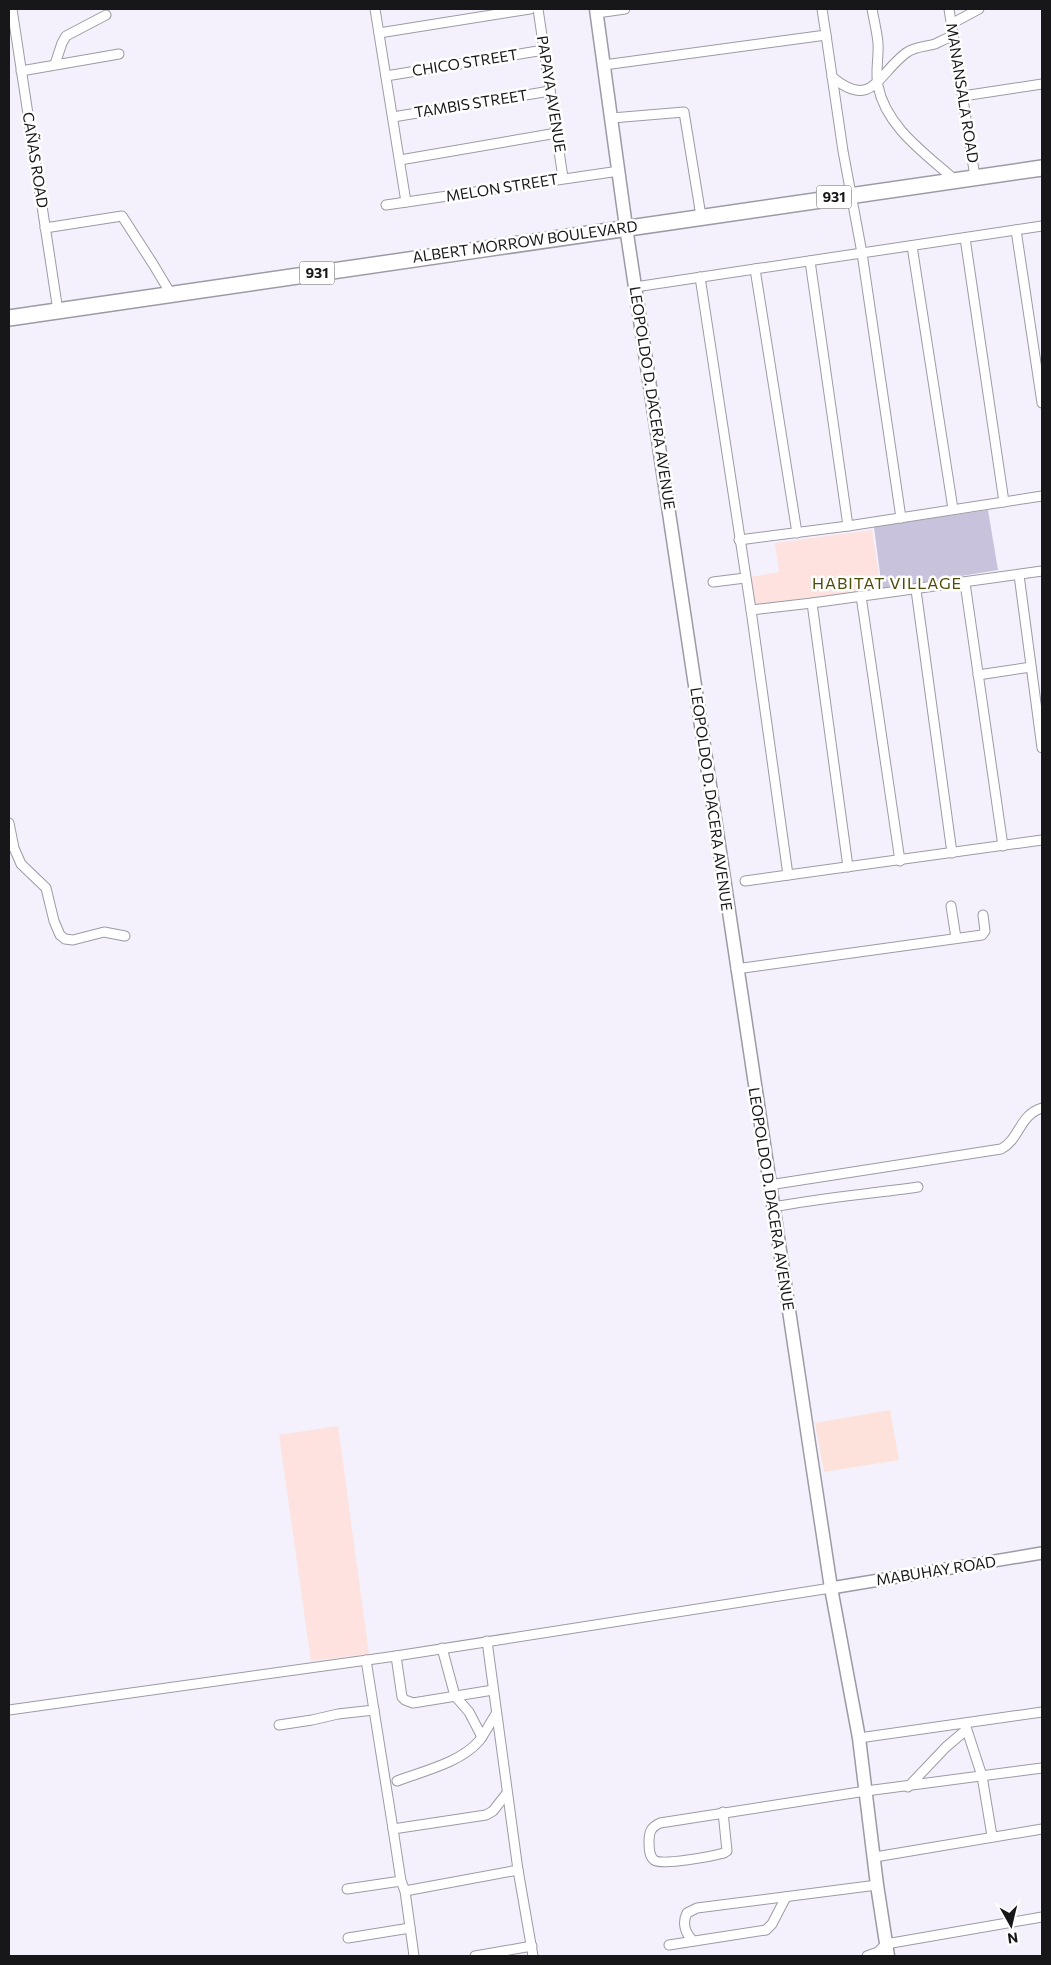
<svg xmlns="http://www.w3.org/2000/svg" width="1051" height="1965" viewBox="0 0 1051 1965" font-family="Commissioner,sans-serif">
  <rect width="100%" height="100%" fill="#f4f1fc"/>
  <polygon fill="#fce2db" points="890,1410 899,1460 824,1472 815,1423"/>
  <g fill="#fde2df">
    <polygon points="872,530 881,588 754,605 750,577 779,572 775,543"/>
    <polygon points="338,1426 369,1654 311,1661 279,1435"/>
  </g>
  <polygon fill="#c9c2dc" points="988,510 998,570 882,589 874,527"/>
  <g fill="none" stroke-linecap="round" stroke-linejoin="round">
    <g stroke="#9d9aa5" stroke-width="11">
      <g id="minor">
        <polyline points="12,9 58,311"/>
        <polyline points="375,9 406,202"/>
        <polyline points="538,9 563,178"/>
        <path d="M872 9C874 20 877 32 878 43 879 57 875 72 878 86 886 127 926 154 955 180"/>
        <polyline points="949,9 975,177"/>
        <polyline points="597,13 625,9"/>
        <polyline points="951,24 979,9"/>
        <polyline points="379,33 530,9"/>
        <polyline points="826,35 843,151 862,253 901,518"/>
        <polyline points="55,64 62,43 66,36 106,15"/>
        <polyline points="604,65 826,35 822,9"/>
        <polyline points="21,71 119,54"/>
        <polyline points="386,76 544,50"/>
        <path d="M832 77C872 110 877 75 906 53 915 46 925 47 935 44 941 41 947 38 953 36"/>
        <polyline points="963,96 1042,84"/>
        <polyline points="393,117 550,91"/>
        <polyline points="612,118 684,112 701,216"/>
        <polyline points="400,160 557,133"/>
        <polyline points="386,205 619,171"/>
        <polyline points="45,228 122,216 153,264 171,294"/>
        <polyline points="1016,230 1042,403"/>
        <polyline points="965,238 1004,502"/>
        <polyline points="912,246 953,509"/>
        <polyline points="810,261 848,526"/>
        <polyline points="755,269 797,533"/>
        <polyline points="700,277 751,610 788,875"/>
        <polyline points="635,287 1042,226"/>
        <polyline points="739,540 848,526 1042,496"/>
        <polyline points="1019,575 1042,748"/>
        <polyline points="713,582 745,578"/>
        <polyline points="965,583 1003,846"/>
        <polyline points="916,590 952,853"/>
        <polyline points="861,596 900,861"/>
        <polyline points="812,603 848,867"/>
        <polyline points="751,610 812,603 1042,571"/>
        <polyline points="978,675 1031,667"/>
        <polyline points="9,823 14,848 21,864 46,888 54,921 60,935 65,939 73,940 104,932 125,936"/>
        <polyline points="745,881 1042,840"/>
        <polyline points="951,906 956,938"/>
        <polyline points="736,969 982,935 985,931 983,915"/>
        <path d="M769 1185 1001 1149C1020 1139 1019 1115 1042 1108"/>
        <path d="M773 1207C821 1198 869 1194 918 1187"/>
        <polyline points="487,1641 518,1870 533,1956"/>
        <polyline points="442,1648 455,1696 469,1712 482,1737"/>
        <polyline points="396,1656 402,1697 405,1700 413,1703 493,1690"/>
        <polyline points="9,1710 396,1656 831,1588"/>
        <polyline points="374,1710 393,1829"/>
        <polyline points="965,1724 982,1776 992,1836"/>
        <polyline points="279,1725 312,1720 338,1714 374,1710 366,1660"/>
        <polyline points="859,1738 1042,1712"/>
        <path d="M397 1781C423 1771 460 1763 479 1741 485 1733 490 1723 496 1714"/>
        <polyline points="908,1787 946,1747 966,1730"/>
        <path d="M723 1812 727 1851 724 1853C713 1856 662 1866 654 1860 649 1856 649 1848 649 1842 649 1832 651 1827 660 1823L866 1791 1042 1768"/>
        <polyline points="875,1857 1042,1829"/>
        <polyline points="347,1889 401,1881"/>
        <polyline points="405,1891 518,1870"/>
        <polyline points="348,1938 410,1928"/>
        <path d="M693 1941C685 1933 682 1923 687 1913L697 1908 877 1885"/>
        <polyline points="669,1945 766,1930 772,1924 786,1897"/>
        <polyline points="414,1956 405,1891 401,1881 393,1829 486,1815 493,1811 507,1793"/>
        <polyline points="475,1956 532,1946"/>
        <polyline points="867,1956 878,1952 886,1944 1042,1917"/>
      </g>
    </g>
    <g stroke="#9d9aa5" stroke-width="14">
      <polyline id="tertiary" points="831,1588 1042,1553"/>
    </g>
    <g stroke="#9d9aa5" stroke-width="15">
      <polyline id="secondary" points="596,9 626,227 810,1450 831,1588 859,1738 877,1885 888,1956"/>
    </g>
    <g stroke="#9d9aa5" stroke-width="18">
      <polyline id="trunk" points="9,318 1042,168"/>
    </g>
    <use href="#minor" stroke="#fff" stroke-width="9"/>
    <use href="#tertiary" stroke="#fff" stroke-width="11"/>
    <use href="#secondary" stroke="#fff" stroke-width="12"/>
    <use href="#trunk" stroke="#fff" stroke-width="15"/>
  </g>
  <g text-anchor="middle" stroke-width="5" stroke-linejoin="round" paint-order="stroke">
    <g fill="#fff" stroke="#5d5c5e" stroke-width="1">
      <rect x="816.5" y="185.5" width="35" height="23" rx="4"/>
      <rect x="299.5" y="261.5" width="35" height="23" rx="4"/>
    </g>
    <g font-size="14" font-weight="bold" fill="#171619">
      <text x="834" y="202">931</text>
      <text x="317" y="278">931</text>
    </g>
    <g font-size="15" fill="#171619" stroke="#fff">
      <text transform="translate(465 63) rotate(-9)" y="5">CHICO STREET</text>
      <text transform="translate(962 93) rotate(81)" y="5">MANANSALA ROAD</text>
      <text transform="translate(551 94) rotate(81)" y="5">PAPAYA AVENUE</text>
      <text transform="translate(471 104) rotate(-9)" y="5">TAMBIS STREET</text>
      <text transform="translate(35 160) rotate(81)" y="5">CAÑAS ROAD</text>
      <text transform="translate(502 188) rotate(-9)" y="5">MELON STREET</text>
      <text transform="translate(525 242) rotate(-8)" y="5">ALBERT MORROW BOULEVARD</text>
      <text transform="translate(652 398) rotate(81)" y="5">LEOPOLDO D. DACERA AVENUE</text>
      <text transform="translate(711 799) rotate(82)" y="5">LEOPOLDO D. DACERA AVENUE</text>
      <text transform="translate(771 1199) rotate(81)" y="5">LEOPOLDO D. DACERA AVENUE</text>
      <text transform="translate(936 1571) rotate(-9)" y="5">MABUHAY ROAD</text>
    </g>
    <g font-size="16" letter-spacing="1" fill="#504a09" stroke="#fff">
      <text x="887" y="589">HABITAT VILLAGE</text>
    </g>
  </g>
  <rect width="1051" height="1965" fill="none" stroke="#171619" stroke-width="20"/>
  <g transform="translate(1011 1925) rotate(172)" stroke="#ffffff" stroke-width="4" paint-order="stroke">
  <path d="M0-4L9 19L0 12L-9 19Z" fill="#171619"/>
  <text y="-8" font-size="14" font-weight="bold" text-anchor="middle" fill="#171619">N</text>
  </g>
</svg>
